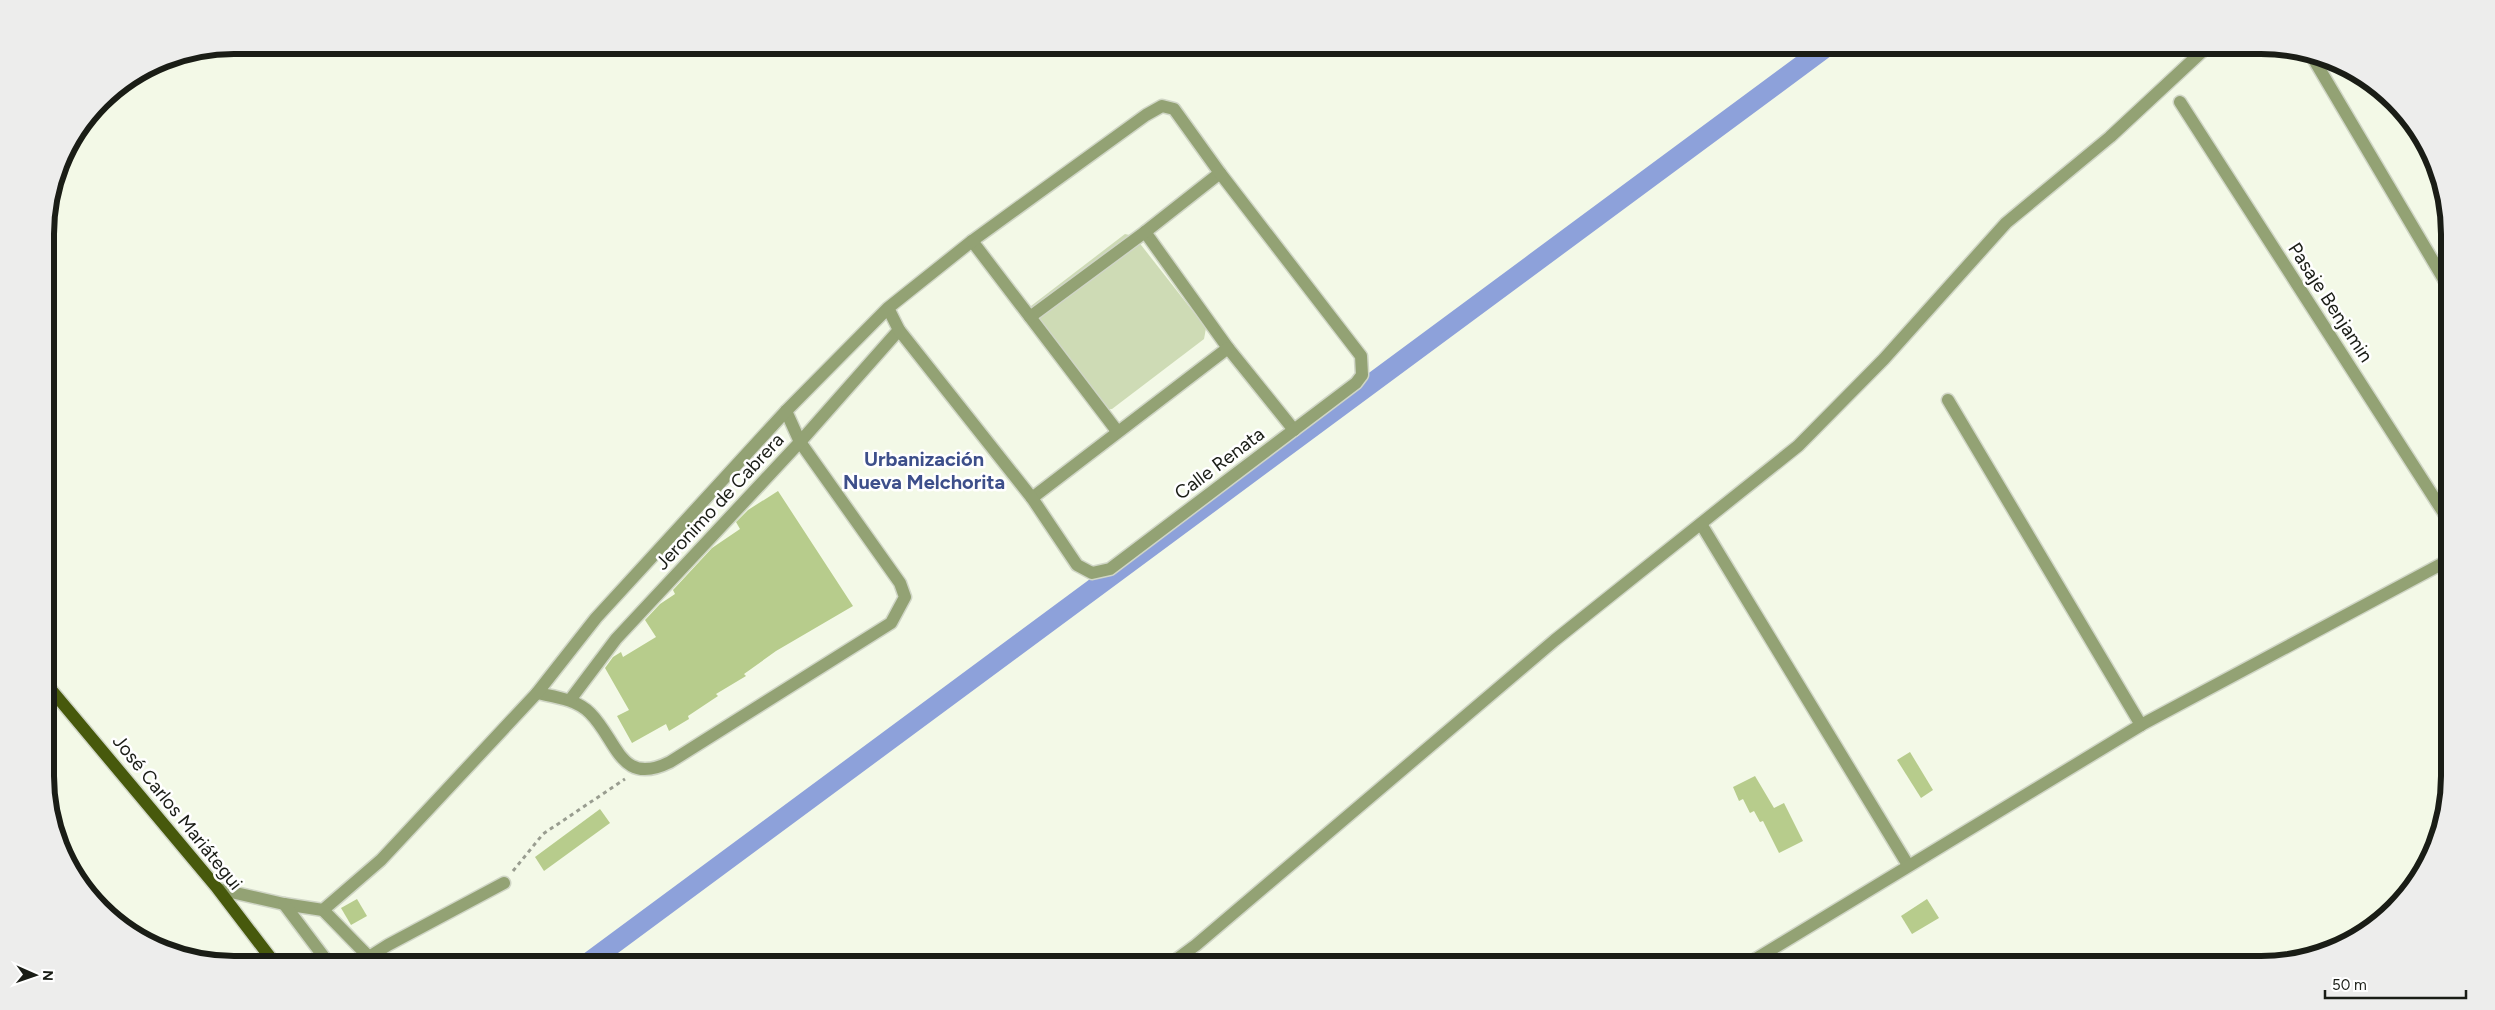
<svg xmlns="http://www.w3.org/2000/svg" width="2495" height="1010" viewBox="0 0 2495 1010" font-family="Figtree,sans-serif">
  <rect width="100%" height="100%" fill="#f3f9e7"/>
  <polygon fill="#cedbb5" points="1125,234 1134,236 1206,328 1204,339 1112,409 1104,410 1031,312 1031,306"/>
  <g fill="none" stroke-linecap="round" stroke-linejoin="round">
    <polyline stroke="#8da1da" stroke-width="20" points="585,965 1829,45"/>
  </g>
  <g fill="#b7cc8c">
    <polygon points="778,491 853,606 776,651 744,674 746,676 716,694 718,696 688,716 689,719 669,731 666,724 632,743 617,716 629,710 605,668 613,657 621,652 623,657 656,637 645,620 660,604 675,594 673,590 712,548 740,529 736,522 748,510"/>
    <polygon points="1910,752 1933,790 1921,798 1897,760"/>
    <polygon points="1755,776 1774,808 1784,803 1803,841 1779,853 1763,821 1760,822 1754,811 1750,813 1743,799 1739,801 1733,787"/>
    <polygon points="600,809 610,823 544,871 535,857"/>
    <polygon points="357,899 367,916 351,925 341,908"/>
    <polygon points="1927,899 1939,918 1912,934 1901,916"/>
  </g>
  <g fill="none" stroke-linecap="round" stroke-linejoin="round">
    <g stroke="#d0d6c6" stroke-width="15">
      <g id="minor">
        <polyline points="2310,53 2449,288"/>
        <polyline points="2180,102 2449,521"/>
        <polyline points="1145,232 1228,348 1294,430"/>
        <polyline points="972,241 1117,431"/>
        <polyline points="1030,317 1145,232 1220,173"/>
        <polyline points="1948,400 2141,725"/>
        <polyline points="1032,498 1228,348"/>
        <polyline points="1701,524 1908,865"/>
        <path d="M537 693C555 697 576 699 590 713 618 741 620 787 670 762L891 623 905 597 900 583 800 442 786 411"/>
        <polyline points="570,700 616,639 800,442 899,330"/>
        <polyline points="218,889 284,904 323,910 381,860 537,693 596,618 786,411 888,308 972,241 1146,115 1162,106 1174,109 1220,173 1361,356 1362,375 1356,383 1110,569 1092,573 1077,565 1032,498 899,330 888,308"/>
        <polyline points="284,904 330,965"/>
        <polyline points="323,910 369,957"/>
        <polyline points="365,965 369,957 388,945 504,883"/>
        <polyline points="1169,965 1196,945 1555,640 1798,446 1884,359 2006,223 2110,137 2209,45"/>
        <polyline points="1746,965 2141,725 2449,560"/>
      </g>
    </g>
    <g stroke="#d0d6c6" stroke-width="15">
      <polyline id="major" points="48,686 218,889 276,965"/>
    </g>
    <polyline stroke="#999d90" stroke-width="3" stroke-dasharray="4 4" stroke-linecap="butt" points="513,871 543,834 625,779"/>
    <use href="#minor" stroke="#93a274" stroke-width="12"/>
    <use href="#major" stroke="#47590c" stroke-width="12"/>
  </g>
  <g text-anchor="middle" stroke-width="5" stroke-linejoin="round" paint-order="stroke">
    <g font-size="19" fill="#1a1d16" stroke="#fff">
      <text transform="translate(2331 302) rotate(57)" y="7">Pasaje Benjamin</text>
      <text transform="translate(1219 463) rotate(-37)" y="7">Calle Renata</text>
      <text transform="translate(719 501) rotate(-47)" y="7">Jeronimo de Cabrera</text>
      <text transform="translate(178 812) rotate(51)" y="7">José Carlos Mariátegui</text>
    </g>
    <g font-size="20" font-weight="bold" fill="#3d4f8a" stroke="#fff">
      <text x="924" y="466">Urbanización<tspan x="924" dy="23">Nueva Melchorita</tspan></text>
    </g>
  </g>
  <path d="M0 0H2495V1010H0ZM234 54H2261A180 180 0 0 1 2441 234V776A180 180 0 0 1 2261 956H234A180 180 0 0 1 54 776V234A180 180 0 0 1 234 54Z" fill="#ededec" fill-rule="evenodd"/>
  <path fill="none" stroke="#1a1d16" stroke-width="6" d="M234 54H2261A180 180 0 0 1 2441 234V776A180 180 0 0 1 2261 956H234A180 180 0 0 1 54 776V234A180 180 0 0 1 234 54Z"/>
  <g transform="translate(35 975) rotate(92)" stroke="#ffffff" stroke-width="4" paint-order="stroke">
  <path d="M0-4L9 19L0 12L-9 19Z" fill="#1a1d16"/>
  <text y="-8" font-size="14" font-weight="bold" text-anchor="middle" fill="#1a1d16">N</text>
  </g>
  <path d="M2325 990v8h141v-8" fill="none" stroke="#1a1d16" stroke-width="2.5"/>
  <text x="2332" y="990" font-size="15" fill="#1a1d16" stroke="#ffffff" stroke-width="4" paint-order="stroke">50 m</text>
</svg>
